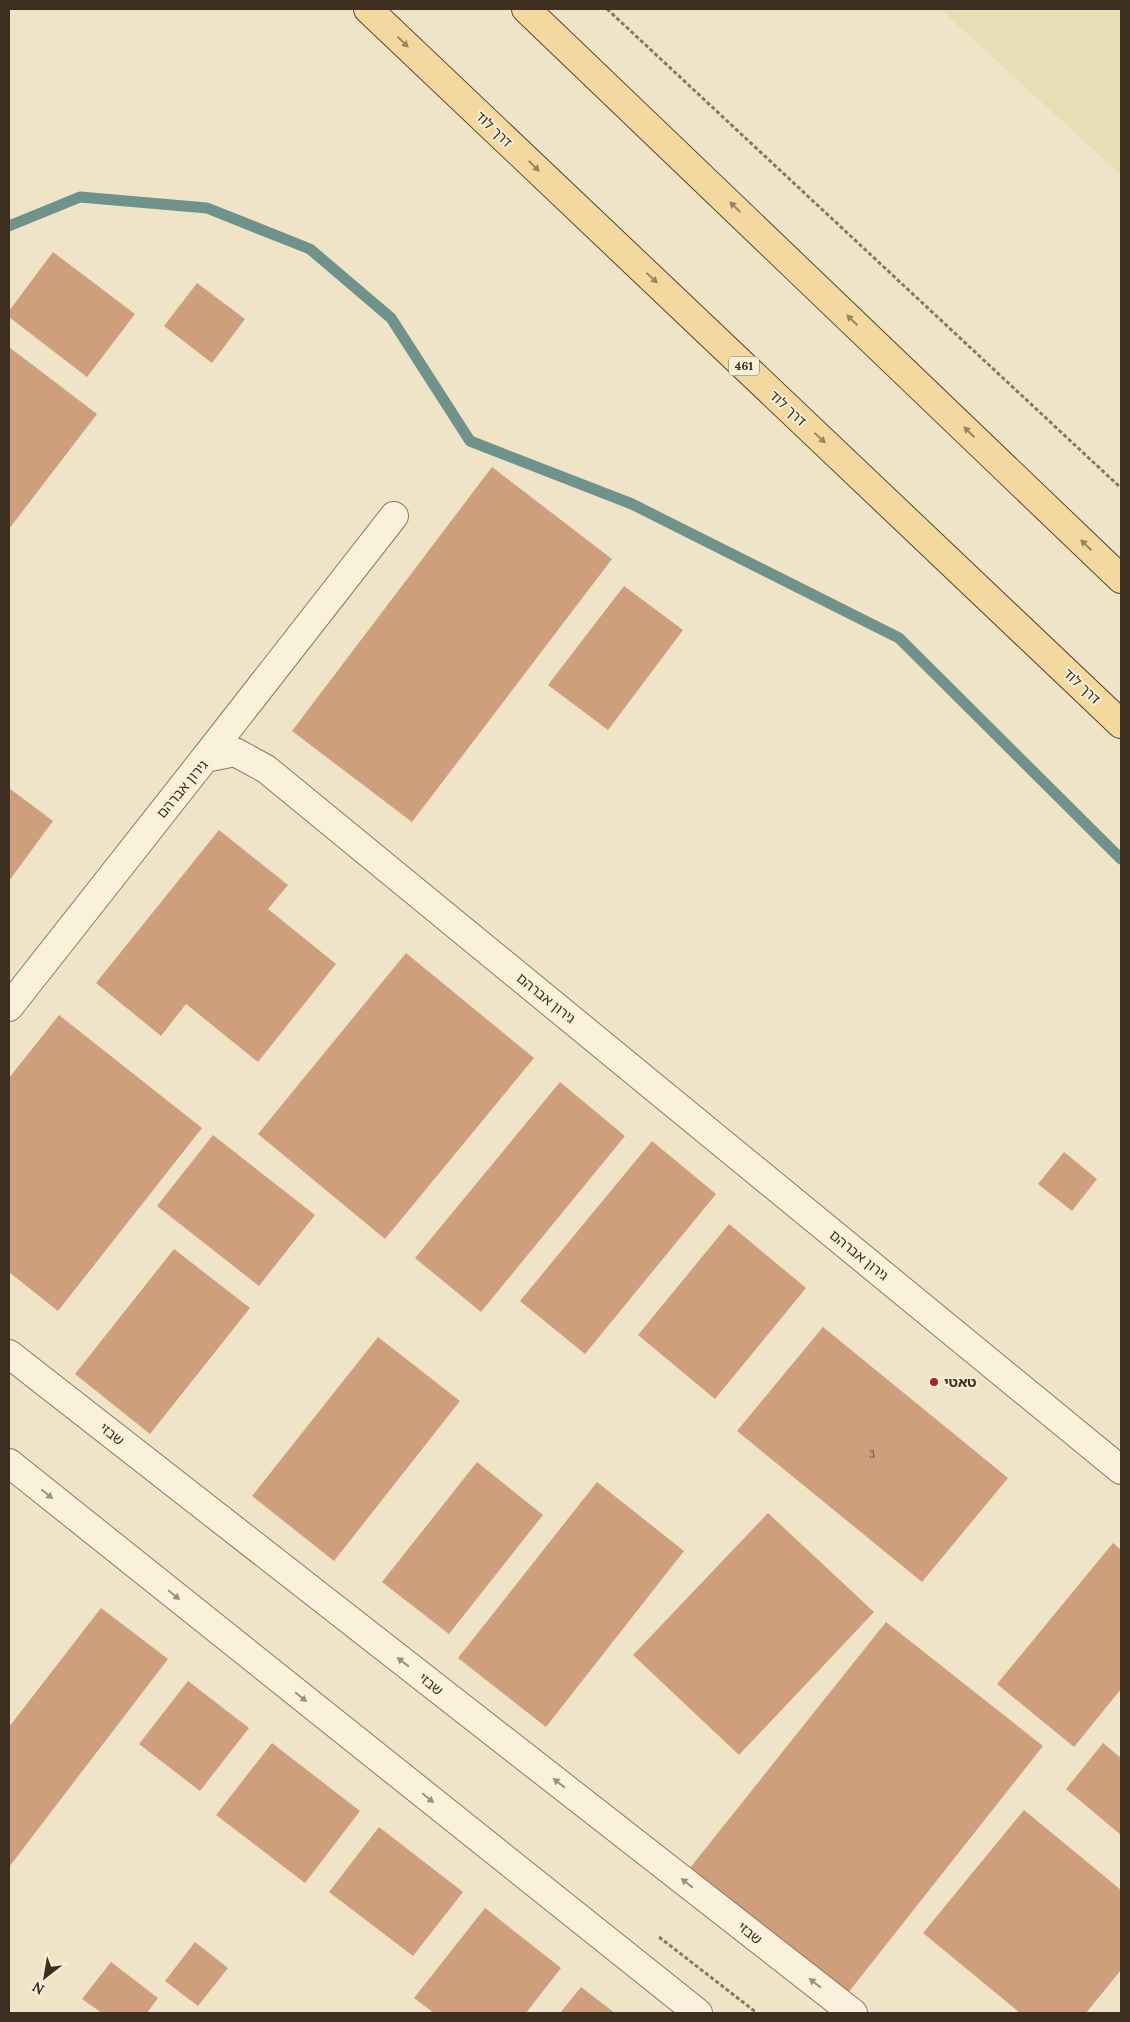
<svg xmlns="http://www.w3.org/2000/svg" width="1130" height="2022" viewBox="0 0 1130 2022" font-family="Lora,'Noto Sans Hebrew',serif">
  <rect width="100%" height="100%" fill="#f0e4c8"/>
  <polygon fill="#e6deb5" points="940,9 1121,9 1121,175"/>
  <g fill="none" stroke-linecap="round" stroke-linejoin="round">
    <polyline stroke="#6f938a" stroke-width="11" points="9,226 80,197 207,208 310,249 391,318 470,441 632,504 899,638 1121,859"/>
  </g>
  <g fill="#cf9f7d">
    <polygon points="53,252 135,314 87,377 9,317 9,311"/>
    <polygon points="197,283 245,319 212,363 164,326"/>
    <polygon points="9,347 97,414 9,529"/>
    <polygon points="492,467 612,559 412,822 292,731"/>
    <polygon points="624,586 683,630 608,730 548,685"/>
    <polygon points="9,788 53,821 9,881"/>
    <polygon points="219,830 288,885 268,909 336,964 258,1062 186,1004 161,1036 96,983"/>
    <polygon points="406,953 534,1058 385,1239 258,1134"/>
    <polygon points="59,1015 202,1128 58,1311 9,1272 9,1078"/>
    <polygon points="560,1082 625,1136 481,1312 415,1258"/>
    <polygon points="213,1135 315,1215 259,1286 157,1206"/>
    <polygon points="652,1141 716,1194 585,1354 520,1301"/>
    <polygon points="1064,1152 1097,1179 1072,1211 1038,1184"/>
    <polygon points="729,1224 806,1288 715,1399 638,1335"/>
    <polygon points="174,1249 250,1308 150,1434 75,1374"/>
    <polygon points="823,1327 1008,1478 922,1582 737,1431"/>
    <polygon points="378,1337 460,1401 334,1561 252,1496"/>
    <polygon points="477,1462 543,1515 449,1634 382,1582"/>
    <polygon points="597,1482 684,1551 546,1727 458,1658"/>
    <polygon points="768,1513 874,1612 739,1755 633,1655"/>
    <polygon points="1113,1543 1121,1550 1121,1689 1074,1747 997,1684"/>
    <polygon points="101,1608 168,1659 9,1867 9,1727"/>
    <polygon points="886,1622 1043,1746 844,1998 686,1873"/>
    <polygon points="188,1681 249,1728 200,1791 139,1744"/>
    <polygon points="272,1743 360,1811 305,1883 216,1815"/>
    <polygon points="1103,1743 1121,1758 1121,1835 1066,1789"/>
    <polygon points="1024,1810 1121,1890 1121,1970 1086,2013 1020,2013 923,1933"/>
    <polygon points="379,1827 463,1892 413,1956 329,1892"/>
    <polygon points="485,1908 561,1968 526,2013 434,2013 414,1998"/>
    <polygon points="195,1942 228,1968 198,2006 165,1981"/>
    <polygon points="111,1962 158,1998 147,2013 102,2013 82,1999"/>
    <polygon points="581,1987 615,2013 560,2013"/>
  </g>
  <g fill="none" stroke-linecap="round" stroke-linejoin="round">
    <g stroke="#8d765c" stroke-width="30">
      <g id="minor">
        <polyline points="205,758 394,516"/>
        <polyline points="9,1007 205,758 235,752 266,769 1121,1470"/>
        <polyline points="9,1354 853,2013"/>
        <polyline points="9,1463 698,2013"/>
      </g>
    </g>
    <g stroke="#5b4430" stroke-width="30">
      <g id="major">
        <polyline points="368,9 1121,724"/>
        <polyline points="526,9 1121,579"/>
      </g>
    </g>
    <g stroke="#8d765c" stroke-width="3" stroke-dasharray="4 2.5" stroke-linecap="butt">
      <polyline points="607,9 1121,488"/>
      <polyline points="659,1937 757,2013"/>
    </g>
    <use href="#minor" stroke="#faf1dc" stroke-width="28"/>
    <use href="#major" stroke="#f3d9a0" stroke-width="28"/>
  </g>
  <defs><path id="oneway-solid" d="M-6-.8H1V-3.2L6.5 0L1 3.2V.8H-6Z" transform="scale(1.25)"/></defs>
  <g fill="#988460">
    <use href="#oneway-solid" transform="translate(403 42) rotate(44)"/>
    <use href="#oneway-solid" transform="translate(534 166) rotate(44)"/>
    <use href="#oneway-solid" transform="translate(735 207) rotate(-136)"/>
    <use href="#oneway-solid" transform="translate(652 278) rotate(43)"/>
    <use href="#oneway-solid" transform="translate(852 320) rotate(-136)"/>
    <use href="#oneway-solid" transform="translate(969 432) rotate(-136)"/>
    <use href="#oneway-solid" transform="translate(820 438) rotate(43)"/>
    <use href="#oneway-solid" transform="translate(1086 545) rotate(-136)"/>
  </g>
  <g fill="#9c907e">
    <use href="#oneway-solid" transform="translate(47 1494) rotate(39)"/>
    <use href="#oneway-solid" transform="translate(174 1595) rotate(39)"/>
    <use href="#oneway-solid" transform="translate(403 1662) rotate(-142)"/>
    <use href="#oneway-solid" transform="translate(301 1697) rotate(39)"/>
    <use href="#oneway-solid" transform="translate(559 1783) rotate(-142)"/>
    <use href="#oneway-solid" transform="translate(428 1798) rotate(39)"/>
    <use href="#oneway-solid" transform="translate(687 1883) rotate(-142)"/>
    <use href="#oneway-solid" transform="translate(815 1983) rotate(-142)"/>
  </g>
  <circle fill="#9e2a2b" stroke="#f7eed8" stroke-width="2" cx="934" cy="1382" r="5"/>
  <g text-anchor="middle" stroke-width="4" stroke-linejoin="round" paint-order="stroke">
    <g font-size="11" fill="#624a37">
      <text x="872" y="1458">3</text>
    </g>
    <rect fill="#f7eed8" stroke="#756857" stroke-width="1" x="729" y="356.5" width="30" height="19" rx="4"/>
    <g font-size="12" font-weight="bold" fill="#3d2e20">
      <text x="744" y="370">461</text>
    </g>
    <g font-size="14" fill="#3d2e20" stroke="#f7eed8">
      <text transform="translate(494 129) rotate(44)" y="5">דרך לוד</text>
      <text transform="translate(788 408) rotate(43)" y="5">דרך לוד</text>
      <text transform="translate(1082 686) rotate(43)" y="5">דרך לוד</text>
      <text transform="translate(182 789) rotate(-50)" y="5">גירון אברהם</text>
      <text transform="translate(546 998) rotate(39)" y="5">גירון אברהם</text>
      <text transform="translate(859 1255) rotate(39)" y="5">גירון אברהם</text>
      <text transform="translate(112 1434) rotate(38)" y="5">שבזי</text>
      <text transform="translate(431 1684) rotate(38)" y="5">שבזי</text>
      <text transform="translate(750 1933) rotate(38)" y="5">שבזי</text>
    </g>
    <g font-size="14" font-weight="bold" fill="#3d2e20" stroke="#f7eed8" text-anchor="start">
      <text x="944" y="1387">טאטי</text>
    </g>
  </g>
  <rect width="1130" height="2022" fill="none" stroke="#3d2e20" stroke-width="20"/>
  <g transform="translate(45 1977) rotate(211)" stroke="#f7eed8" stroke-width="4" paint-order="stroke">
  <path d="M0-4L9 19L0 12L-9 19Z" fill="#3d2e20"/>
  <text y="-8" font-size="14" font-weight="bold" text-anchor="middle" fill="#3d2e20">N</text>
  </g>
</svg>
